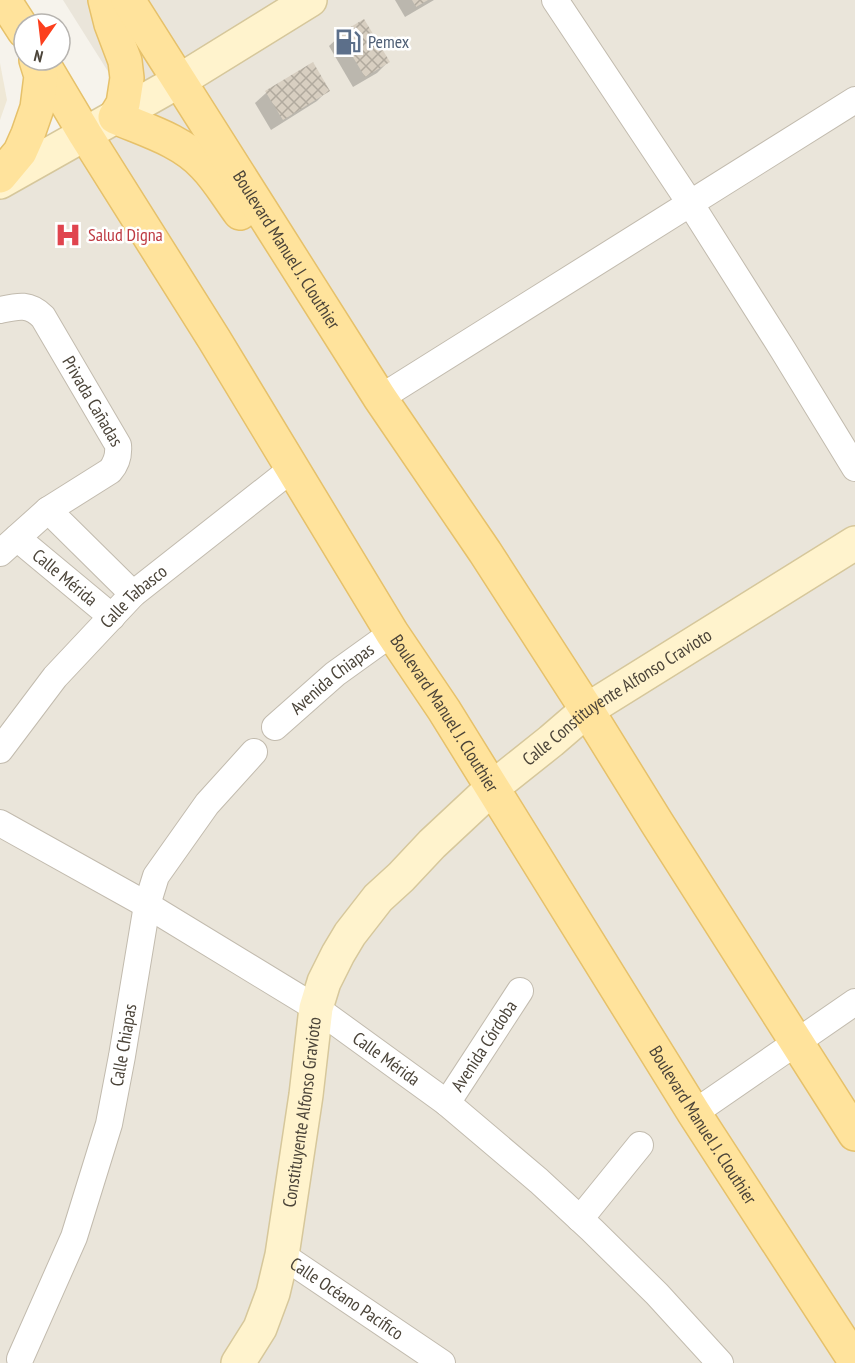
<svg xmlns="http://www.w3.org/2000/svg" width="855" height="1363" viewBox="0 0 855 1363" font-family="'PT Sans Narrow',sans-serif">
  <defs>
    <pattern id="building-cross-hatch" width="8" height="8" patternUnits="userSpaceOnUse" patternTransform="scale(1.5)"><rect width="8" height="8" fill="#d8cfc1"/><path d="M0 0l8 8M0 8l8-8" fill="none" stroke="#b1aa9e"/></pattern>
  </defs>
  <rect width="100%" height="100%" fill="#f6f3ec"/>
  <polygon fill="#eae5da" points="63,0 855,0 855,1363 0,1363 0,175 131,108"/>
  <polygon fill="#efe8d6" points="0,63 7,100 0,120"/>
  <g fill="#0003">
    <polygon points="395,0 434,0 405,17"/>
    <polygon points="364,21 388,62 377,73 353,87 329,46 340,36"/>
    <polygon points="312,64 328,90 317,101 271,130 255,103 266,93"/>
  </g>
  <g fill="url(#building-cross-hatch)">
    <polygon points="412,0 428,0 416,7"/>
    <polygon points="364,19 390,62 365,77 339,34"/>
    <polygon points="313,62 330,91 283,120 265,91"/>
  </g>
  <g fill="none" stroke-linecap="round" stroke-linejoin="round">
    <g stroke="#c2bbae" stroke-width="28">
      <g id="street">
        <polyline points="555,0 690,203 783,350 855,468"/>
        <path id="s1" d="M0 310C18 306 29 303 43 317L118 445C119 455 117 463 110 471L48 510 0 553"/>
        <polyline points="380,398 855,100"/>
        <polyline points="48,510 133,594"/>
        <path id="s2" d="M17 538 112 617"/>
        <path id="s3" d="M275 727 335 674 392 633"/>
        <path id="s4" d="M0 750 55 677 133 594 293 468"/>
        <path id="s5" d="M0 823 147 905 316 1008 447 1103 539 1181 592 1230 657 1294 720 1363"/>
        <path id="s6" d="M447 1103 520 991"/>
        <polyline points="694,1113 855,1002"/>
        <polyline points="580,1219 640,1145"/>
        <path id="s7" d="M282 1255 442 1363"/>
        <path id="s8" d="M20 1359 74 1237 109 1124 122 1056 147 905 156 876 207 804 254 752"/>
      </g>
    </g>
    <g stroke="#d6c79b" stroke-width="36">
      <g id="secondary">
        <polyline points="0,182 179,81 310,0"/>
        <path id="s9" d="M238 1363 260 1328 273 1293 282 1255 306 1095 316 1008 324 982 338 954 350 934 378 898 401 877 432 844 492 788 551 741 587 710 855 543"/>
      </g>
    </g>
    <g stroke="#e6c16a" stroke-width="36">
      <g id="primary">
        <polyline points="4,0 24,31"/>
        <path d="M105 0 111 24 125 61 127 78 123 104 115 117C145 130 181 140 204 165 218 179 228 197 240 213"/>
        <path id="s10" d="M128 0 380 398 485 552 587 710 657 823 855 1134"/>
        <path id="s11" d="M41 60 85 134 214 339 392 633 444 710 694 1113 855 1361"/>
        <polyline points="0,176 20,152 28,134 37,108 41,76 36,60"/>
      </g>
    </g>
    <use href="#street" stroke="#fff" stroke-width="26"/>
    <use href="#secondary" stroke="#fff3cd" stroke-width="33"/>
    <use href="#primary" stroke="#ffe39c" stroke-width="33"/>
  </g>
  <defs>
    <g id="fuel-bare" transform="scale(2.07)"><path d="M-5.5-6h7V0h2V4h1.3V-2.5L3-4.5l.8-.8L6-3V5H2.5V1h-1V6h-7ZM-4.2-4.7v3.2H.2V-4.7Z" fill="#5c6f8a" stroke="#fff" stroke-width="2.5" paint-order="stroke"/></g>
    <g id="hospital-bare" transform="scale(2.07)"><path d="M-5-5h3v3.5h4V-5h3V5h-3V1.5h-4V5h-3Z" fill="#e0444e" stroke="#fff" stroke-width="2.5" paint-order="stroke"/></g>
  </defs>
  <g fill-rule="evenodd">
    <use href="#fuel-bare" x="348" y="42"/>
    <use href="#hospital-bare" x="68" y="235"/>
  </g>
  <g text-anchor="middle" stroke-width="5" stroke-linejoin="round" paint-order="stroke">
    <g font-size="18" fill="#4e5e75" stroke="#fff" text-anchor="start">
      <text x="368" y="48">Pemex</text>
    </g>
    <g font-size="18" fill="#be3a42" stroke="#fff" text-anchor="start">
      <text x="88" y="241">Salud Digna</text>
    </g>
    <g font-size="18" fill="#4b4439" stroke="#fff">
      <text dy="6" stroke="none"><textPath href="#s10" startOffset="296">Boulevard Manuel J. Clouthier</textPath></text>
      <text dy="6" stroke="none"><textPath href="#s1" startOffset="144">Privada Cañadas</textPath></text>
      <text dy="6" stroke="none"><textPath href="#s2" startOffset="62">Calle Mérida</textPath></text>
      <text dy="6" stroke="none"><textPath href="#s4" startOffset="204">Calle Tabasco</textPath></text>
      <text dy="6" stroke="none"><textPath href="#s3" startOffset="75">Avenida Chiapas</textPath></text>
      <text dy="6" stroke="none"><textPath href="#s9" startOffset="808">Calle Constituyente Alfonso Cravioto</textPath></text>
      <text dy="6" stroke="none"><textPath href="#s11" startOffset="768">Boulevard Manuel J. Clouthier</textPath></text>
      <text dy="6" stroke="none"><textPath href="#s8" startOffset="332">Calle Chiapas</textPath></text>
      <text dy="6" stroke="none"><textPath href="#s6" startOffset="68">Avenida Córdoba</textPath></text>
      <text dy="6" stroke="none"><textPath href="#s5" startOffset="453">Calle Mérida</textPath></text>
      <text dy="6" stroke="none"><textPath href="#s9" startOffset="262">Constituyente Alfonso Gravioto</textPath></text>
      <text dy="6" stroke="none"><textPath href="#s11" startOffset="1254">Boulevard Manuel J. Clouthier</textPath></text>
      <text dy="6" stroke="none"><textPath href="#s7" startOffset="78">Calle Océano Pacífico</textPath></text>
    </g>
  </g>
  <g transform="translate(42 42) rotate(194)"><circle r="28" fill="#ffffff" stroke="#b7b4b0" stroke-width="1.5"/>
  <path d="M0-4.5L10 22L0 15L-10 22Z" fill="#fc3f1d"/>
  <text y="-9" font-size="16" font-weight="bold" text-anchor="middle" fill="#4b4439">N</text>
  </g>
</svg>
